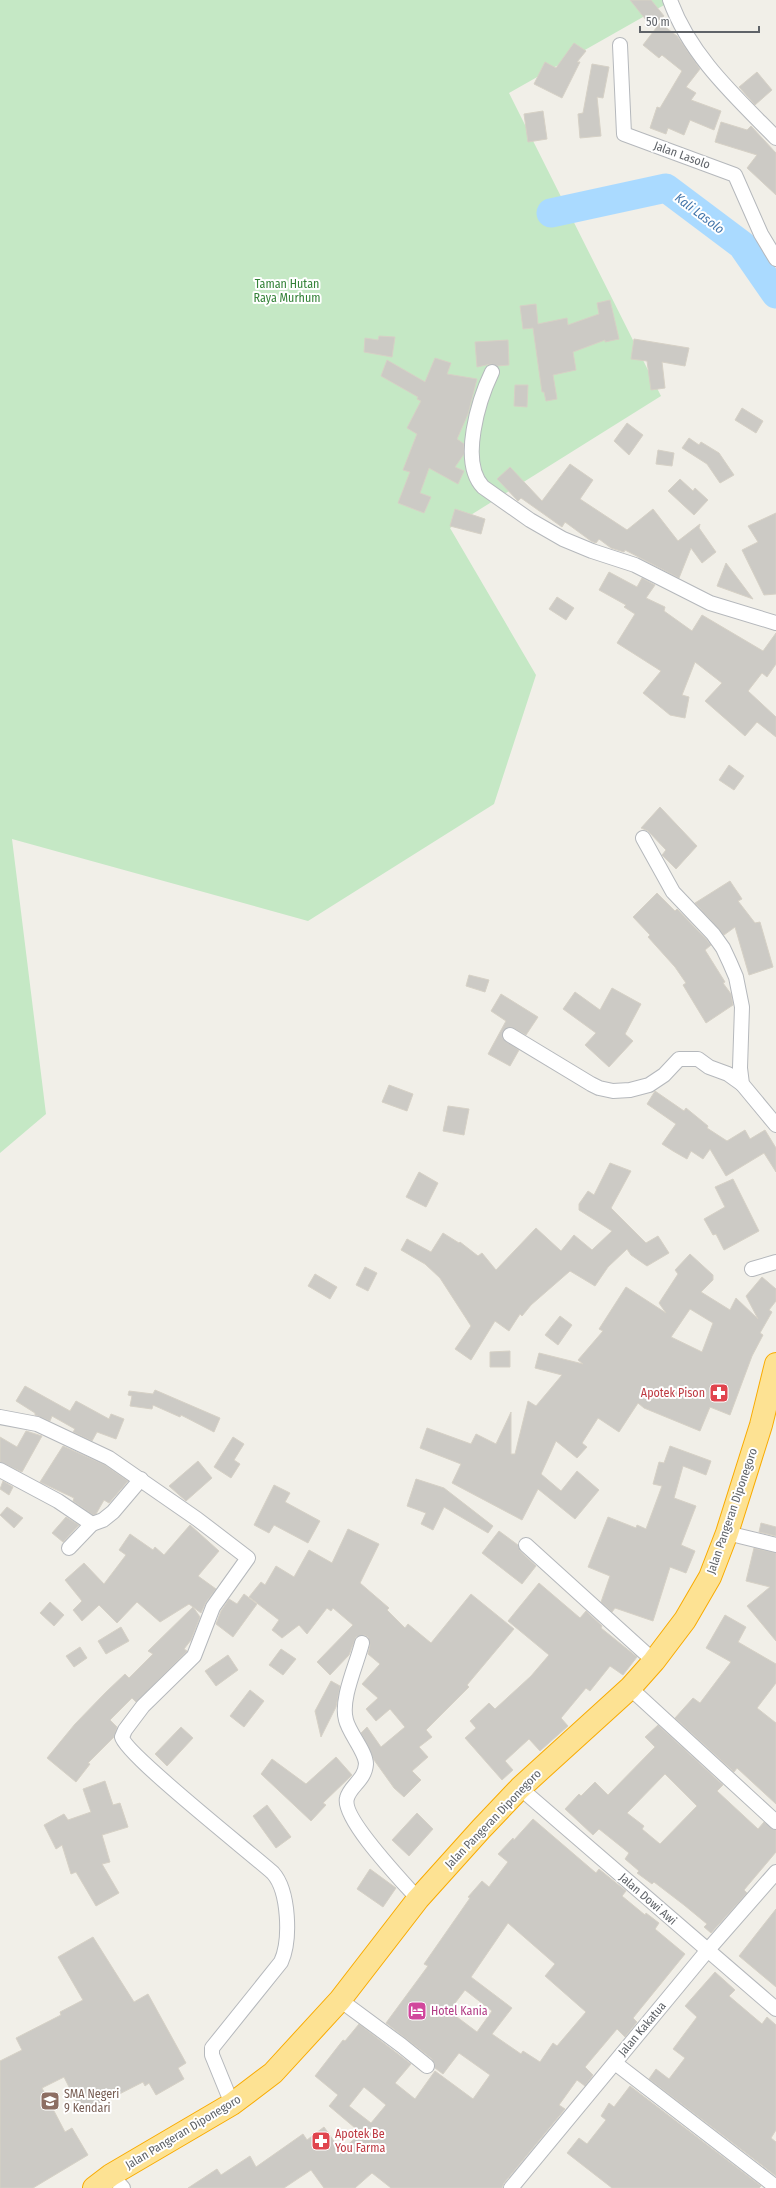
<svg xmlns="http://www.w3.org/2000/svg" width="776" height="2188" viewBox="0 0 776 2188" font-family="'Fira Sans Condensed',sans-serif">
  <rect width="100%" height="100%" fill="#f1efe8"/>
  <polygon fill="#c5e8c5" points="0,0 673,0 509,93 661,396 450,528 536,675 494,804 308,921 12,839 46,1114 0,1153"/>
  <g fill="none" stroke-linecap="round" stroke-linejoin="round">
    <polyline stroke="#aadaff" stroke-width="29" points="551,213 666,188 742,245 776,294"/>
  </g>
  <g fill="#cccac5" stroke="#d6d1c6" fill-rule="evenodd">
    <polygon points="630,0 651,0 664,16 651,26"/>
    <polygon points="660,23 677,36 700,69 686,87 696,93 691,100 721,111 714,130 690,120 684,135 668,128 666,134 650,128 657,107 660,108 682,71 662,55 659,58 643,45"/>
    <polygon points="574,43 586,51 577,62 580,62 562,98 534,84 545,62 556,68"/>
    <polygon points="592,64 609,67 603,98 597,97 601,136 580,138 578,114 583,113"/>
    <polygon points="757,72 772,90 755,105 739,87"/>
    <polygon points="543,111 547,139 528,142 524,114"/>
    <polygon points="721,122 747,130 751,126 776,153 776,195 747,168 757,155 715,142"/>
    <polygon points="610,300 619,339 605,342 605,340 573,352 576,370 553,375 557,399 546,401 544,392 542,392 533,328 523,329 520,306 536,304 538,324 567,318 568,325 599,314 597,303"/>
    <polygon points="379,336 395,337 392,357 364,352 365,338 378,340"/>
    <polygon points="634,339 689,348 685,366 662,362 665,388 651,390 647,361 631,359"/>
    <polygon points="508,340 509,365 497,366 491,364 477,367 475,342"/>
    <polygon points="435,358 451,363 447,374 477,379 468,414 457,439 464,444 464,454 455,467 464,471 458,484 429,468 420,493 431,497 424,513 398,503 410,472 403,470 417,434 407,428 421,401 417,399 418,397 381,376 387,360 425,382"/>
    <polygon points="515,385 528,385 527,407 514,406"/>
    <polygon points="742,408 763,421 756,433 735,420"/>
    <polygon points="627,423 643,435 629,455 614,441"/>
    <polygon points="689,438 699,445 701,442 719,453 734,475 720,483 707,464 682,448"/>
    <polygon points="658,450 674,453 672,466 656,464"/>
    <polygon points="570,464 593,480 580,499 627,530 653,509 678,541 700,524 699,528 716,552 702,563 691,548 679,578 625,550 624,552 611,548 599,539 596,543 591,541 565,522 562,527 521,498 518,501 497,479 510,467 542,501"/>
    <polygon points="680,479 693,491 695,488 708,500 694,515 668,491"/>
    <polygon points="455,509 485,519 481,534 450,526"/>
    <polygon points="776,513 776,594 764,595 742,550 758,542 748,526"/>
    <polygon points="726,563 753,599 717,586"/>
    <polygon points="609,572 637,587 642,578 655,585 646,598 665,607 664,611 692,631 702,615 763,651 776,633 776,664 767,677 762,673 748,691 776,717 776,737 757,722 745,736 705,701 722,683 695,662 682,695 689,697 685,718 670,715 643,693 661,671 617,643 635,614 624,607 626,605 599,590"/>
    <polygon points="557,597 574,608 566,620 549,609"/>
    <polygon points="729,765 744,776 734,790 719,780"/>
    <polygon points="660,807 697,846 676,869 662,855 666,850 648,831 641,828"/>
    <polygon points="730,881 742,899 738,901 755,923 760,922 773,967 749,975 735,927 724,935 695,903"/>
    <polygon points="657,893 675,911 677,909 706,939 711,945 705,950 725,982 723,983 731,994 733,1005 706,1023 683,985 686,983 675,967 648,937 650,935 633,917"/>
    <polygon points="469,975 489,980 485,992 466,986"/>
    <polygon points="612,988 641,1004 625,1034 633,1041 609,1067 585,1045 596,1033 563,1009 575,992 600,1010"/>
    <polygon points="501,994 538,1017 526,1035 511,1027 503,1031 503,1039 519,1050 510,1066 488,1054 506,1021 491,1011"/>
    <polygon points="389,1085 413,1094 407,1111 382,1102"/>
    <polygon points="655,1091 684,1111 686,1108 708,1126 707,1128 727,1141 745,1130 750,1139 765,1130 776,1148 776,1172 764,1153 726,1176 710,1149 703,1159 691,1151 687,1159 673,1151 662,1144 676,1124 647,1104"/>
    <polygon points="448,1106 469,1109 464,1135 443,1131"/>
    <polygon points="610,1163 631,1171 611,1208 646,1243 658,1236 669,1253 647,1266 631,1255 627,1249 608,1267 595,1286 570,1271 531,1305 522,1316 520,1314 509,1331 495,1321 471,1360 455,1349 471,1326 440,1278 425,1264 401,1250 407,1239 431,1252 443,1233 459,1243 460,1242 478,1256 482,1253 496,1270 536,1228 561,1251 574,1235 592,1250 612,1231 579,1210 579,1204 588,1191 594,1195"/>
    <polygon points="419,1172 438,1183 426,1207 406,1197"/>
    <polygon points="733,1179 759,1231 724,1250 716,1234 713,1235 704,1219 725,1207 715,1187"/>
    <path d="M690 1254 713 1275V1280L701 1292 730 1310 736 1298 758 1319 746 1296 762 1277 776 1289V1301L769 1310 772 1312 760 1333 763 1335 752 1356 730 1415 710 1407 700 1431 644 1408 638 1403 619 1432 598 1418 582 1443 587 1447 577 1458 556 1441 541 1474 561 1491 577 1471 599 1490 575 1519 538 1489 522 1520 452 1483 461 1464 420 1448 427 1428 471 1444 476 1434 496 1444 511 1412V1454H515L528 1401 536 1406 562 1375 535 1368 539 1353 583 1364 578 1360 603 1331 599 1329 626 1287 666 1313 659 1303 678 1274 675 1270ZM690 1309 713 1323 702 1352 671 1337Z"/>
    <polygon points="365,1267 377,1273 368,1291 356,1285"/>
    <polygon points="315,1274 337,1287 330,1299 308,1286"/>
    <polygon points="560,1316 572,1325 558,1345 545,1335"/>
    <polygon points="510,1351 510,1367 490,1367 490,1352"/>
    <polygon points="25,1386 70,1411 76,1401 109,1419 111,1414 124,1419 116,1439 97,1432 92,1441 73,1432 75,1429 52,1416 50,1421 35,1415 35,1413 16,1401"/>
    <polygon points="155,1390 220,1418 214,1432 181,1415 180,1417 153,1405 152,1409 130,1406 132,1396 128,1395 129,1391 153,1394"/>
    <polygon points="26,1431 42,1436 22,1472 0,1462 0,1437 17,1447"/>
    <polygon points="233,1437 244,1444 234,1460 240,1464 231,1478 214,1467"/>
    <polygon points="63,1446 105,1465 128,1481 109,1503 104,1500 96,1514 93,1515 73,1501 74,1498 40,1482"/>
    <polygon points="670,1446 711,1461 706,1475 683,1466 674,1498 696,1506 681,1545 695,1551 686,1573 670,1567 653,1621 615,1608 612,1612 601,1602 610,1576 588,1567 608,1517 636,1528 637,1525 646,1529 662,1486 653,1484 659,1462 664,1463"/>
    <polygon points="198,1461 212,1478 186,1501 169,1486"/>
    <polygon points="416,1479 444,1488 493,1526 488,1533 444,1507 433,1530 421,1524 426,1513 407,1506"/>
    <polygon points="3,1481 13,1487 9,1495 0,1489"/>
    <polygon points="274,1485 290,1493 285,1502 320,1521 308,1543 274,1525 269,1533 254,1525"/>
    <polygon points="7,1507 23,1518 14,1528 0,1515"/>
    <polygon points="66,1517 79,1525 63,1542 52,1533"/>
    <polygon points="761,1523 776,1527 776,1536 759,1532"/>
    <polygon points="190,1525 219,1551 198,1576 216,1589 206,1602 201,1613 189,1604 160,1622 137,1602 117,1623 99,1605 82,1621 73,1610 82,1601 65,1580 84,1563 104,1584 126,1555 119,1550 130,1534 153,1550 155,1547 164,1555"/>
    <polygon points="348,1529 379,1544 360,1583 389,1608 387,1610 405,1628 408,1624 431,1643 471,1594 514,1629 467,1685 469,1687 426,1730 432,1737 419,1747 428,1757 412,1771 421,1780 404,1797 394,1788 374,1760 361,1733 367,1727 381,1747 405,1727 390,1709 376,1721 366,1709 378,1698 362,1684 380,1664 368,1654 370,1645 368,1637 364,1635 356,1637 349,1655 330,1675 317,1662 353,1625 333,1608 331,1611 327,1608 307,1634 299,1625 282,1638 272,1630 279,1620 249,1597 261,1582 265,1585 276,1566 294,1577 309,1550 332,1563"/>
    <polygon points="499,1531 518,1545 520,1551 536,1566 522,1584 482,1553"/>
    <polygon points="754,1548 776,1553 776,1641 747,1606 770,1587 746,1581"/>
    <polygon points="539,1583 580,1618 586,1611 602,1626 601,1628 637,1657 623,1675 610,1666 590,1691 586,1688 561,1718 568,1726 540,1751 529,1739 505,1761 513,1770 502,1780 465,1738 476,1728 470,1721 489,1703 495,1709 531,1676 549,1655 508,1621"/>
    <polygon points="244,1594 257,1604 233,1637 216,1624 221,1611 229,1599 237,1604"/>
    <polygon points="50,1602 64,1615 54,1626 40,1613"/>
    <polygon points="193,1607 200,1617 191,1640 184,1649 187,1651 136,1702 132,1698 110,1720 117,1727 114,1737 88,1763 90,1764 76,1782 47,1758 75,1724 106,1692 125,1674 129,1678 153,1654 148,1651"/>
    <polygon points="725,1615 746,1627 738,1642 776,1664 776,1683 757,1708 776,1723 776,1804 737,1768 734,1772 675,1718 693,1698 700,1703 731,1662 706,1648"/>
    <polygon points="121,1627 129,1641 106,1654 98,1641"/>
    <polygon points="80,1647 87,1658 74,1667 66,1656"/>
    <polygon points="281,1649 296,1659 283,1675 269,1665"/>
    <polygon points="228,1655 238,1670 216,1686 205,1671"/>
    <polygon points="331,1681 340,1686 336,1707 321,1737 315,1711"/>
    <polygon points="250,1690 264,1701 244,1727 230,1716"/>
    <path d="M658 1725 723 1785 717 1791 758 1829 764 1822 776 1830V1852L744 1890 747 1893 711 1933 704 1927 707 1924 684 1905 654 1882 652 1884 637 1873 639 1871 625 1859 629 1853 599 1829 593 1835 565 1809 579 1794 581 1796 595 1782 608 1795 655 1747 645 1737ZM665 1774 697 1806 660 1844 642 1829 644 1826 627 1813Z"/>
    <polygon points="181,1727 193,1738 167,1766 155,1754"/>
    <polygon points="336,1757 352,1775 323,1803 326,1805 311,1821 261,1774 272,1759 306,1784"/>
    <polygon points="105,1781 113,1805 120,1803 128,1827 102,1835 110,1862 102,1864 119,1893 96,1906 76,1872 71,1874 62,1845 56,1849 44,1825 64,1814 68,1820 91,1812 83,1789"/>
    <polygon points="267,1805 291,1837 276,1848 253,1816"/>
    <polygon points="417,1813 433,1829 409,1856 392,1840"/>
    <path d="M533 1819 596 1873 599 1869 626 1891 622 1896 645 1915 646 1913 659 1923 655 1929 685 1954 633 2018 637 2022 625 2037 617 2029 585 2067 593 2075 585 2086 577 2080 559 2105 565 2109 504 2183 502 2188H391L372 2173 355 2188H324L311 2170 284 2188H188L217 2169 221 2175 250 2156 256 2167 303 2134 307 2140 324 2127 341 2151 361 2133 329 2106 338 2095 315 2076 343 2040 345 2041 359 2024 411 2064 395 2083 415 2099 435 2071 473 2099 490 2075 459 2053 443 2074 435 2068 432 2059 386 2023 428 1966 424 1964 470 1898 468 1897 482 1881 489 1887 508 1862 498 1854 513 1838 514 1840ZM508 1923 555 1964 545 1976 586 2012 557 2046 553 2043 540 2062 523 2051 521 2054 492 2034 512 2008 471 1977ZM465 1990 492 2011 477 2032 449 2011ZM364 2087 386 2105 371 2123 349 2106Z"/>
    <polygon points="370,1869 396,1888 383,1907 357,1889"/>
    <polygon points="776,1909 776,1987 739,1956"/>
    <polygon points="93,1937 134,2002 148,1994 186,2063 178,2068 184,2079 156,2095 149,2083 145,2086 143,2082 82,2113 64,2077 42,2088 65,2132 72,2128 88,2155 33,2188 0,2188 0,2061 22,2050 16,2038 61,2015 60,2012 83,2000 58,1957"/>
    <polygon points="715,1972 735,1990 729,1996 762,2024 767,2017 776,2025 776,2130 771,2138 776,2142 776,2176 649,2079 656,2069 669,2079 685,2058 673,2049 697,2017 685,2006"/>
    <polygon points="630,2086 761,2186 759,2188 612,2188 567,2153 579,2138 587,2144 606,2120 601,2116 609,2103 614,2107"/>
  </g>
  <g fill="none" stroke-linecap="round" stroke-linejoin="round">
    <g stroke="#b5b8bc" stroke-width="16">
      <g id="street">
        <path d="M670 0C690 56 736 97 776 138"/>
        <polyline points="620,45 624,134 735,175 761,234 776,259"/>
        <path d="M492 372C479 399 459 462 483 487L530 520 563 539 592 551 635 565 710 603 776 623"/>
        <polyline points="643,838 673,892 713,934 723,948 730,963 736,977 742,1007 740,1068 742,1084 776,1125"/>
        <polyline points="510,1035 591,1084 599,1088 613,1091 630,1090 649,1085 664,1075 679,1059 698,1059 709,1067 728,1074 742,1084"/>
        <polyline points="752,1269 776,1262"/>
        <path d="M0 1417 37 1424 109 1458 197 1519 248 1558 213 1607 194 1656 143 1706 125 1730 122 1737C125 1754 252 1854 273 1873 289 1891 291 1940 281 1962L212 2048V2055L232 2104"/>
        <polyline points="0,1470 58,1501 92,1524"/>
        <polyline points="727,1533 776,1545"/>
        <polyline points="526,1545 654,1661"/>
        <polyline points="69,1548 92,1524 103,1520 113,1512 141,1479"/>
        <path d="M362 1643C357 1664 340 1699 346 1720 349 1733 366 1752 366 1764 365 1780 350 1786 347 1798 341 1818 404 1883 418 1899"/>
        <polyline points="630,1688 776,1822"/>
        <polyline points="520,1788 776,2009"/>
        <polyline points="340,2000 401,2045 427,2066"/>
        <polyline points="615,2063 776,2187"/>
        <polyline points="111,2175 123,2188"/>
        <polyline points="511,2188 707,1951 776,1872"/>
      </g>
    </g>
    <g stroke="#f9ab00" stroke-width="24">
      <polyline id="highway" points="94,2188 111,2175 232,2104 273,2073 340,2000 418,1899 481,1829 520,1788 630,1688 654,1661 685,1620 710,1577 727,1533 761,1425 776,1364"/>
    </g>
    <use href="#street" stroke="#fff" stroke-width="14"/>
    <use href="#highway" stroke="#fde293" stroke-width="22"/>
  </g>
  <defs>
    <g id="pharmacy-square" transform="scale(1)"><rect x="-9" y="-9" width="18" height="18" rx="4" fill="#e0444e" stroke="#fff"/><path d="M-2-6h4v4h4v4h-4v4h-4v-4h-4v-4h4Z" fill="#fff"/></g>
    <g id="hotel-square" transform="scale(1)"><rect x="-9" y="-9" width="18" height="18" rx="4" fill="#d1479c" stroke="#fff"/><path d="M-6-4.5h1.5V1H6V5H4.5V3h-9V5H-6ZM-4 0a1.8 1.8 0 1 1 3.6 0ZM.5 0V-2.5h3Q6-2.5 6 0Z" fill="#fff"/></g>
    <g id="school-square" transform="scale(1)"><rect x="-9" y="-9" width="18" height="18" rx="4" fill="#8d6e63" stroke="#fff"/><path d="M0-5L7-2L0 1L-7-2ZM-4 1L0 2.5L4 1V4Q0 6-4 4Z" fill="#fff"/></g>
  </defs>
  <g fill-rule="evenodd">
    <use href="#pharmacy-square" x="719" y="1393"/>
    <use href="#hotel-square" x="417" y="2011"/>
    <use href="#school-square" x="50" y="2101"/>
    <use href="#pharmacy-square" x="321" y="2141"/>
  </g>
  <g text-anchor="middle" stroke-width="4" stroke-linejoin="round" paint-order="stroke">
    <g font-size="12" fill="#5f6368" stroke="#fff">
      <text transform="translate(682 155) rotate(20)" y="4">Jalan Lasolo</text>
      <text transform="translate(732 1511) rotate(-71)" y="4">Jalan Pangeran Diponegoro</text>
      <text transform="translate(493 1819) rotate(-46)" y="4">Jalan Pangeran Diponegoro</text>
      <text transform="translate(648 1899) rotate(41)" y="4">Jalan Dowi Awi</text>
      <text transform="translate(642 2029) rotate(-50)" y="4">Jalan Kakatua</text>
      <text transform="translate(183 2132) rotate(-31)" y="4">Jalan Pangeran Diponegoro</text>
    </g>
    <g font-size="12" fill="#348238" stroke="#fff">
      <text x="287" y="288">Taman Hutan<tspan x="287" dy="14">Raya Murhum</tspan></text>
    </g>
    <g font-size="12" fill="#be3a42" stroke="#fff" text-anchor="end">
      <text x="705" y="1397">Apotek Pison</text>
      <text x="335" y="2138" text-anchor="start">Apotek Be<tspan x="335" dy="14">You Farma</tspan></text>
    </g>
    <g font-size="12" fill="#b23c85" stroke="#fff" text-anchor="start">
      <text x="431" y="2015">Hotel Kania</text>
    </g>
    <g font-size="12" fill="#785e54" stroke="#fff" text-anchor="start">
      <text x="64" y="2098">SMA Negeri<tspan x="64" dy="14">9 Kendari</tspan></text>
    </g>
    <g font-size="13" font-style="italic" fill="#4174aa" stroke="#fff">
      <text transform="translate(700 213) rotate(37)" y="5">Kali Lasolo</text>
    </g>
  </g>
  <path d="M640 26v6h119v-6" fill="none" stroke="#5f6368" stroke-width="2"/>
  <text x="646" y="26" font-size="12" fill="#5f6368" stroke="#ffffff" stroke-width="3" paint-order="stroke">50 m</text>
</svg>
